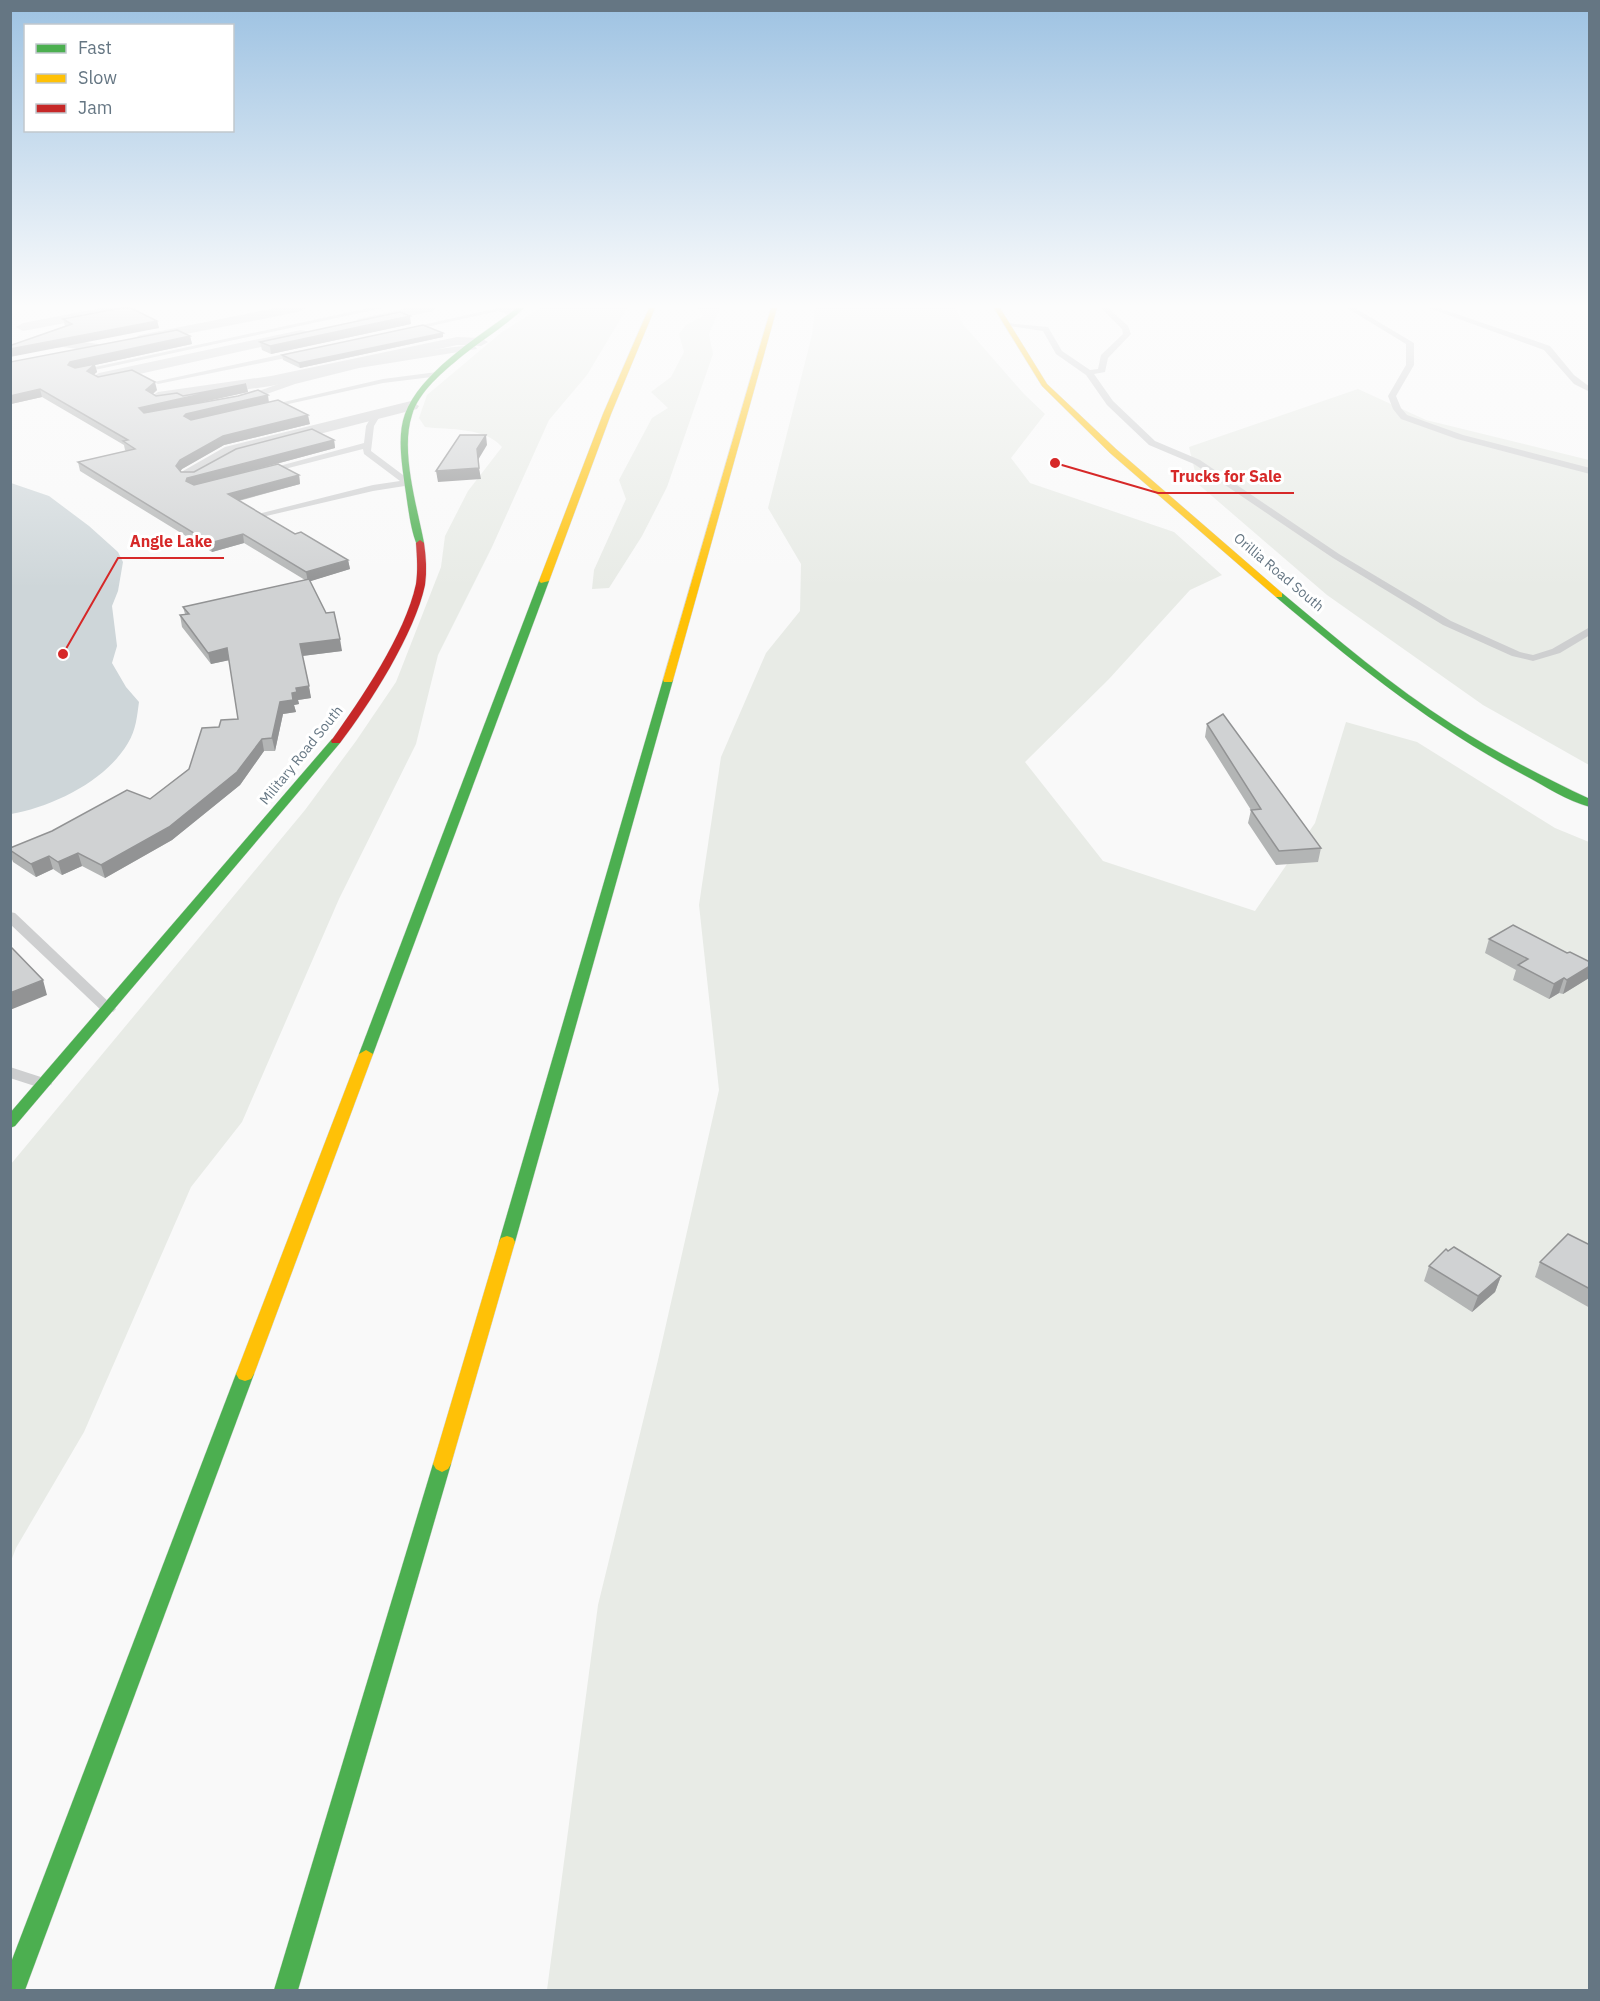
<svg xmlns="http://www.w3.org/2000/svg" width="1600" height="2001" viewBox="0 0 1600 2001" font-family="'IBM Plex Sans',sans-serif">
  <rect width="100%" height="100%" fill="#f9f9f9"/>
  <g fill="#e8ebe6">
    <path d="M540 308H627L587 375 549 420 492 547 438 655 416 744 339 899 242 1122 191 1187 84 1432 16 1548 11 1561V1164L305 810 356 741 396 682 441 567 445 536 468 491 502 447C485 427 450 430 425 427L419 418 427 395 502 332Z"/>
    <polygon points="698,308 720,308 709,334 713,354 667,487 642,536 609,588 592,589 594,570 626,499 619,480 652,418 668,408 651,392 671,377 684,352 679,334 686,325 703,316"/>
    <polygon points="815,308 956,308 962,323 1024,394 1045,414 1011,458 1030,483 1174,532 1222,575 1190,590 1109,679 1025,762 1103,861 1255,911 1315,823 1346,722 1417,742 1555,828 1589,842 1589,1990 547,1990 598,1605 658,1360 719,1090 699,905 721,757 766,653 800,611 801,564 768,508 812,335"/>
    <polygon points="1358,389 1426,420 1589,460 1589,765 1483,705 1327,595 1198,484 1189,447"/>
  </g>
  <path fill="#ced6d9" d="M11 483 49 496 89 526 118 552 123 562 118 591 112 606 117 646 112 663 126 687 139 702C137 716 136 730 128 743 106 781 52 807 11 814Z"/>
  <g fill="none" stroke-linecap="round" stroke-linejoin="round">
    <g stroke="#d5d6d7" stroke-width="1">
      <g id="fast">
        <path d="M517 308H524C505 326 482 340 462 356 443 372 419 391 412 415 400 451 417 506 424 543L417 545C410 528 408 505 405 487 402 464 397 436 405 414 421 371 481 335 517 308Z"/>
        <polygon points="544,578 549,581 373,1054 371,1057 361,1057 359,1054 539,581"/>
        <path d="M1276 593H1282C1337 639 1392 686 1453 725 1497 753 1543 777 1590 799V807C1567 801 1545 786 1524 775 1433 727 1354 663 1276 597Z"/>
        <polygon points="668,677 673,680 515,1242 513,1246 501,1246 499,1242 663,680"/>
        <polygon points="336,738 340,739 340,743 15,1126 10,1128 10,1113 332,739"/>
        <polygon points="245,1367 251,1369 254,1374 25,1990 10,1990 10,1965 236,1374 239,1369"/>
        <polygon points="442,1456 448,1459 451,1464 298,1990 274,1990 433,1464 436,1459"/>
      </g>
    </g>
    <g stroke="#d5d6d7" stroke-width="1">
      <g id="slow">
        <polygon points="649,308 655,308 611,414 549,581 541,583 539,581 603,414"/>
        <polygon points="771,308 777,308 673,680 672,682 664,682 663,680"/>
        <polygon points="994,308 1000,308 1047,384 1116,449 1282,593 1282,597 1276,597 1110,453 1042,386"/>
        <polygon points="366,1050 373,1054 254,1374 251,1379 245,1381 239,1379 236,1374 359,1054"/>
        <polygon points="507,1236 513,1238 515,1242 451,1464 448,1469 442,1472 436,1469 433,1464 499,1242 501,1238"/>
      </g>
    </g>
    <g stroke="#d5d6d7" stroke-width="1">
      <path id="jam" d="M420 540 424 543C426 557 427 571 425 585 415 633 370 704 340 743H332L331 741C361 699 405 635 416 584 418 571 417 557 416 543Z"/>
    </g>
    <g fill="#cecfd0" fill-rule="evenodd">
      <polygon points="369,308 383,308 76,374 72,372"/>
      <polygon points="498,308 507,309 404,332 400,330"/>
      <polygon points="1101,308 1108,308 1128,326 1131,334 1108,358 1105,372 1094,374 1113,401 1155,441 1200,460 1339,554 1451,621 1520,652 1533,655 1552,649 1590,627 1590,635 1560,653 1533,661 1512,656 1443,625 1333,558 1194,464 1149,445 1107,405 1086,375 1056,354 1043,331 1002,325 1006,323 1048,327 1062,351 1090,370 1098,369 1101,355 1123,334 1122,329"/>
      <polygon points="1347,308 1355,308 1414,343 1414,365 1396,396 1401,408 1407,415 1463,435 1590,468 1590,474 1457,439 1401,419 1393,409 1388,396 1406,365 1406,344"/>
      <polygon points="1429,308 1439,308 1550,346 1574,375 1590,387 1590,392 1574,384 1544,350"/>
      <path d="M474 345 477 349 359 368 295 384 247 401 240 399C248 393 260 391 270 387 334 363 406 352 474 345Z"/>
      <polygon points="302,350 305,354 158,384 154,382"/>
      <polygon points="437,372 440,372 440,376 383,383 266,409 262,407 383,379"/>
      <polygon points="373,414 380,416 374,426 371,451 411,481 411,485 373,491 262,517 262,513 373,485 400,481 364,454 363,449 265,474 261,471 364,443 366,426"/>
      <polygon points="10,912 15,913 113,1006 116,1009 113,1012 103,1012 10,924"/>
      <polygon points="10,1067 50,1080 52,1084 44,1089 10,1078"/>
    </g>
    <g fill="#cecfd0" fill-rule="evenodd">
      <polygon points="101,308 131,308 124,312 23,331 16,327 23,323"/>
      <polygon points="276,308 305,308 298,312 140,343 133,339 140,335"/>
      <polygon points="408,308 435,308 433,311 363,326 356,322 358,319"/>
      <polygon points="495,308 517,308 522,312 515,316 497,311"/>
      <polygon points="301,330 306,331 308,334 306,337 99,383 91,378 99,373"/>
      <polygon points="457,337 481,338 488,342 481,346 457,345 271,386 158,402 150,397 158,392 271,376"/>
      <polygon points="63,339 98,344 105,348 98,352 63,347 10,353 10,344"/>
      <polygon points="411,401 419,406 417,409 237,455 195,479 183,479 180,475 183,471 225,447"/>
    </g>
    <use href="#fast" fill="#4caf50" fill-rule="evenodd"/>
    <use href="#slow" fill="#ffc107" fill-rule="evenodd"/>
    <use href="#jam" fill="#c62828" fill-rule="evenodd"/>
  </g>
  <g fill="#b3b5b5">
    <polygon points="63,319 157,321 159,328 12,345 65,326"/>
    <polygon points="411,324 271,354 262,350 260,342"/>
    <polygon points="443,333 443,337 300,368 283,360 282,355"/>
    <polygon points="190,336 192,344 95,365 97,372 93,375 98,377 157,390 153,394 156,396 183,396 246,384 248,392 197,403 269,402 310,424 224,445 182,469 180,471 181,472 194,472 334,440 335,448 232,476 299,475 300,484 239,501 295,534 348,560 350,569 310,581 342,651 302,656 311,698 298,700 299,704 294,705 296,712 283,714 275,751 264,751 240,785 172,840 105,878 82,866 62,875 53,869 36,877 13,862 10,854 10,848 150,799 189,769 219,727 238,719 229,660 211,664 182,627 180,615 185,614 183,607 305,580 244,543 212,552 80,471 78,462 126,451 125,450 124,445 42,397 11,404 10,362"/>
    <polygon points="1207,724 1321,848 1318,862 1276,865 1248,823 1251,810 1205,737"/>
    <polygon points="1489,939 1567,953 1590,962 1589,978 1563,994 1559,993 1549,999 1513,980 1516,970 1485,953"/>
    <polygon points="1590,1245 1590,1308 1535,1277 1540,1262"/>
    <polygon points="1429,1266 1501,1276 1495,1292 1472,1312 1424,1281"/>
  </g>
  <g fill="#929394">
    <polygon points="410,316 411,324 271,354 270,346"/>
    <polygon points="157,321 159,328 10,357 10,349"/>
    <polygon points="443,333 443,337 300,368 299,363"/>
    <polygon points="190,336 192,344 95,365 97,372 89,379 68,365 70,362"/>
    <polygon points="155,382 157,390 148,398 146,390"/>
    <polygon points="246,384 248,392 141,416 139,408"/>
    <polygon points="40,389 42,397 11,404 10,396"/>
    <polygon points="268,395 269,403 188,422 184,416 186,414"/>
    <polygon points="308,415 310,424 224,445 182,469 178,475 176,466 180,460 223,436"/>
    <polygon points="486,435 487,445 478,460 477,449"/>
    <polygon points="334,440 335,448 189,487 186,481 187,478"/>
    <polygon points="479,468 481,479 438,482 436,471"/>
    <polygon points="299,475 300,484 229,503 228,494"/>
    <polygon points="243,534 244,543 212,552 210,543"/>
    <polygon points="348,560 350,569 308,582 306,572"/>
    <polygon points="340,639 342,651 302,656 300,644"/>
    <polygon points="227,648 230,660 211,664 208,653"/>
    <polygon points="309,686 311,698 298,700 299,704 294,705 296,712 283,714 275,751 272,738 280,702 296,688"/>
    <polygon points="262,739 264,751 240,785 172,840 105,878 101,865"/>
    <polygon points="78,853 82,866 62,875 58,862"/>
    <polygon points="49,856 53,869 36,877 31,864"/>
    <polygon points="1590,966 1589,978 1563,994 1567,980"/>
    <polygon points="1564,978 1559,993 1549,999 1554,984"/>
    <polygon points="43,980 47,995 10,1010 10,993"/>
    <polygon points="1501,1276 1495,1292 1472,1312 1478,1296"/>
  </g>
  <g fill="#d0d2d3" stroke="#929394" stroke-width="1.5">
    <polygon points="121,308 131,308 157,321 10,349 10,344 12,345 72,324 63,319"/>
    <polygon points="400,312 410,316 270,346 260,342"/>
    <polygon points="423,325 443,333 299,363 282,355"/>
    <polygon points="177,330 190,336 70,362 68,365 75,368 95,364 87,371 98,377 132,370 155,382 146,390 156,396 177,393 183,396 246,384 139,408 144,413 238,396 258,390 268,395 186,414 184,416 191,420 278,400 308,415 223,436 180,460 176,466 181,472 194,472 236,449 312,429 334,440 187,478 186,481 194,485 278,464 299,475 228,494 295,534 301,532 348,560 306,572 243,534 210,543 78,462 135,449 123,441 128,440 40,389 10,396 10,362"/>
    <polygon points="460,435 486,435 477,449 479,468 436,471"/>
    <polygon points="309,579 326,613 334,612 340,639 300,644 309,686 296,688 297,692 292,693 293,700 280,702 272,738 262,739 237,772 169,827 101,865 78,853 58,862 49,856 31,864 10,850 10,848 52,831 127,790 150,799 189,769 202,728 219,727 221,720 238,719 227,648 208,653 180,615 189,614 183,607"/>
    <polygon points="1223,714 1321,848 1279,851 1251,810 1261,809 1207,724"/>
    <polygon points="1513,925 1567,953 1570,952 1590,962 1590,966 1567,980 1564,978 1554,984 1518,965 1528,959 1489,939"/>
    <polygon points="10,948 12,948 43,980 10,993"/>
    <polygon points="1568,1234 1590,1245 1590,1289 1540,1262"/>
    <polygon points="1454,1247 1501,1276 1478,1296 1429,1266 1446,1249 1448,1251"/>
  </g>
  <linearGradient id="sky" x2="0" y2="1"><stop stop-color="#9dc2e2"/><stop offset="0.52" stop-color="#fcfcfc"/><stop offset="1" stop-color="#fcfcfc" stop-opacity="0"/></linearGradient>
  <rect width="1600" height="588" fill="url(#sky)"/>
  <g text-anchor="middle" stroke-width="6" stroke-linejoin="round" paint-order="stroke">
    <g font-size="14" fill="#657683" stroke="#fff">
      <text transform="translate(1279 572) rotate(40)" y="5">Orillia Road South</text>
      <text transform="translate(301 755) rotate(-51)" y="5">Military Road South</text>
    </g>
  </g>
  <path fill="none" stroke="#d62828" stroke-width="2" d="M1055 463L1158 493H1294M63 654L118 558H224"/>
  <g fill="#d62828" stroke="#fff" stroke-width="2">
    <circle cx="1055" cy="463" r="6"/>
    <circle cx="63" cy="654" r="6"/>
  </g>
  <g font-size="16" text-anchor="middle" font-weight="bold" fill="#d62828" stroke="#fff" stroke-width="6" stroke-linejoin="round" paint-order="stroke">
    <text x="1226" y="482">Trucks for Sale</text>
    <text x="171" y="547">Angle Lake</text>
  </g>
  <rect width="1600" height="2001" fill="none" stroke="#657683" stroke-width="24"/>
  <rect x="24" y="24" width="210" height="108" fill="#ffffff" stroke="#c1c8cd" stroke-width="1.5"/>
  <rect x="36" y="44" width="30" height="9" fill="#4caf50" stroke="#c1c8cd" stroke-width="1.5"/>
  <text x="78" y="54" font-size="18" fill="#657683">Fast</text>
  <rect x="36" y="74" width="30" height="9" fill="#ffc107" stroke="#c1c8cd" stroke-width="1.5"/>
  <text x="78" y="84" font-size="18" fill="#657683">Slow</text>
  <rect x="36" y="104" width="30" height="9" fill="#c62828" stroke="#c1c8cd" stroke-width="1.5"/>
  <text x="78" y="114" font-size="18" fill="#657683">Jam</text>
</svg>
